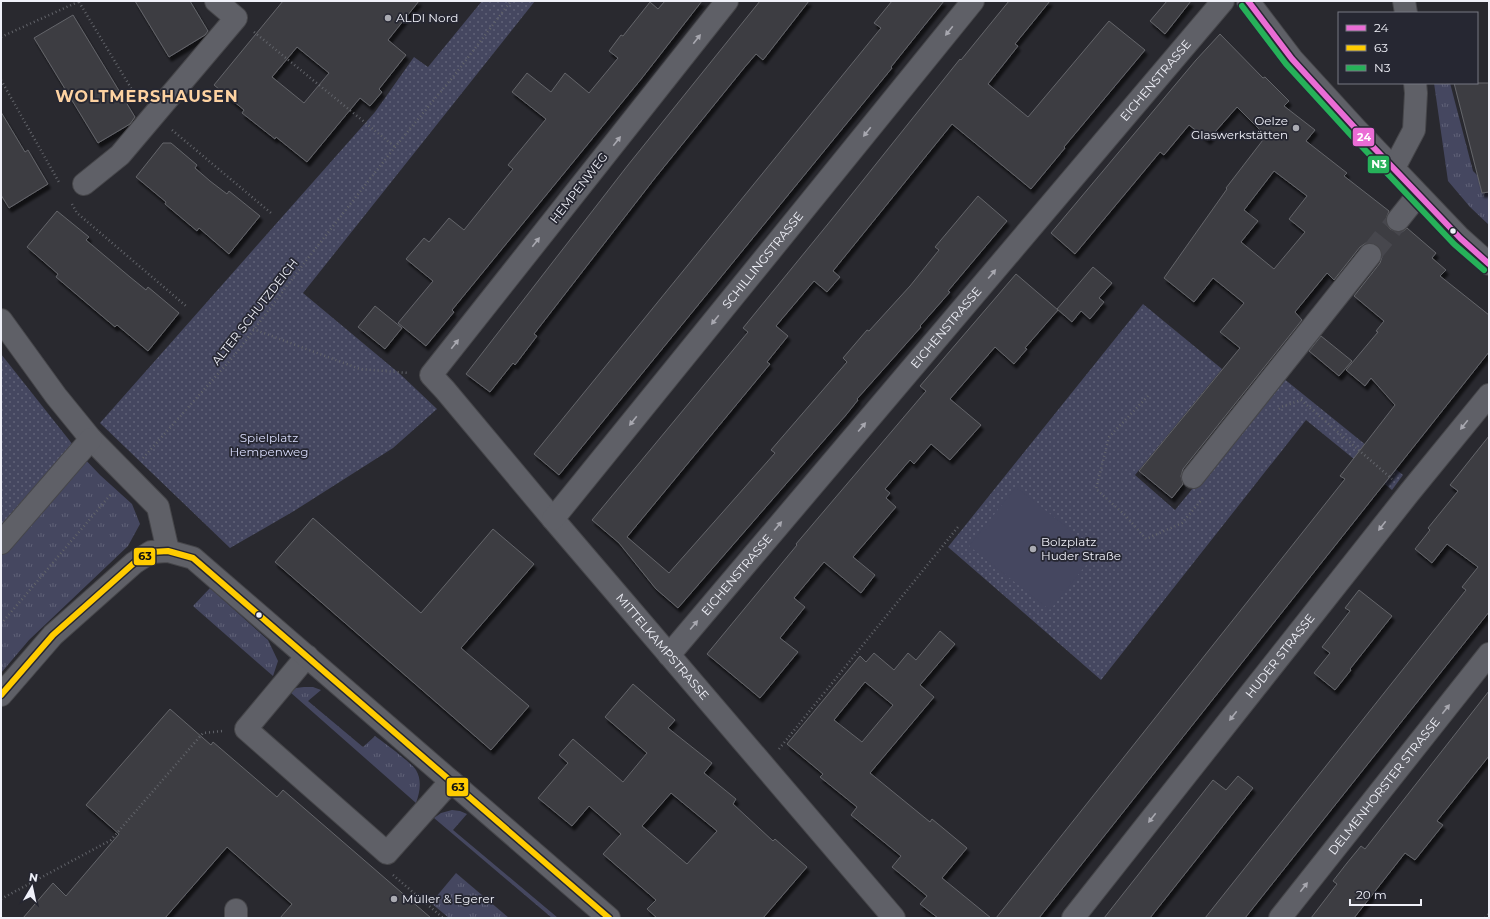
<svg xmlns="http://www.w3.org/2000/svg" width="1490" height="919" viewBox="0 0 1490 919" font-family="Montserrat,sans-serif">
  <defs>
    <pattern id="grass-tufts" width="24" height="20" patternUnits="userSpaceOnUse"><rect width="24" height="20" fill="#454760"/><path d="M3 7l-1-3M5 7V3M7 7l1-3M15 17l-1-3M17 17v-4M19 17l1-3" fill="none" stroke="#606278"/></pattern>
    <pattern id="park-dots" width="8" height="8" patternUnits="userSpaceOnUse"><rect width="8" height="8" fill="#454760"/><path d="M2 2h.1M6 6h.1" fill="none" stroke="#606278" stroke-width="1.8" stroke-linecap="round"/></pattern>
    <filter id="shadow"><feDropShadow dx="2.5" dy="4.5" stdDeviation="1" flood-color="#0009"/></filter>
  </defs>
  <rect width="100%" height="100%" fill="#29292f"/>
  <g fill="url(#grass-tufts)">
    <polygon points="1434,83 1450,83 1473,171 1489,187 1489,225 1470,207 1448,181"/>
    <polygon points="81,455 100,475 132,504 140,524 128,546 29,640 1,673 1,548"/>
    <polygon points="210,588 268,640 278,661 273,676 193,606"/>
    <path d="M304 687H313L321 690 308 701 363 747 375 736C383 742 412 763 416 770 422 780 420 792 416 803L290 692 296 688Z"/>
    <polygon points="452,810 460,811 467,814 453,830 558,918 552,918 434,818 441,813"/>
    <polygon points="456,873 509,918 449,918 431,903"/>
  </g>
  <g fill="url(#park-dots)">
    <polygon points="482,1 535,1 303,293 400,374 437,409 393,448 294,511 230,548 100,423 375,112 414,57 428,67"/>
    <polygon points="1143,304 1222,369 1135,475 1175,510 1283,378 1403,475 1392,490 1306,420 1101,680 948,547"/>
    <polygon points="1,354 81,455 1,548"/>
  </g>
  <polygon fill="#454760" points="1016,487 1097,551 1050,610 969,546"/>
  <g fill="#3e3e43" stroke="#64656a" fill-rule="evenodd" filter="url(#shadow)">
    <polygon points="135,1 190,1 208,31 205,35 169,57"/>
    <path d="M283 1H419L388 40 406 55 379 89 382 92 370 106 360 98 307 162 276 137 275 139 242 113 244 110 214 85ZM297 47 329 73 304 103 272 77Z"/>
    <polygon points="665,1 702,1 642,78 452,310 454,312 426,346 398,323 433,281 406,259 424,238 429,242 449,218 464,230 513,169 508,165 546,119 512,92 527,73 551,92 565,73 589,93 618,58 609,51 621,35 623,36 650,2 658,9"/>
    <polygon points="760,1 809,1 763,60 756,54 744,68 655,178 534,334 537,336 515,365 513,363 490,392 466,374 628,165"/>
    <polygon points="892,1 944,1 891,67 892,68 559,475 534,454 881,28 874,23"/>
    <polygon points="1009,1 1050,1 1015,44 1018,46 988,84 1028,117 1109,21 1145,50 1064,147 1065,148 1031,189 952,124 833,271 840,277 827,292 814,281 776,326 788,336 767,362 770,364 627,537 669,573 775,453 771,450 847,362 843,358 867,330 869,331 910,286 939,250 935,247 978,196 1007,221 948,291 950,292 920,326 921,327 857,399 858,400 846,415 678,608 656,589 619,543 592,520 748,332 743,328 832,219 960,59 961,60"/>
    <polygon points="1167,1 1191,1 1165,34 1150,21"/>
    <polygon points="73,15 135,117 130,124 98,143 34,38"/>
    <path d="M1220 34 1263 78 1265 77 1289 101 1284 106 1315 130 1306 141 1347 173 1344 176 1389 211 1386 219V224L1390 229 1397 232H1402L1407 228 1436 253 1432 258 1446 270 1440 276 1489 315V352L1039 918H996L1345 479 1340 476 1395 405 1371 378 1365 386 1346 370 1378 332 1376 331 1384 321 1354 296 1380 263 1382 257V251L1378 246 1372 243H1366L1360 247 1334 280 1327 273 1295 312 1302 320 1183 469 1181 476 1183 484 1172 498 1139 471 1240 348 1220 332 1244 303 1213 278 1194 302 1164 278 1227 189 1226 188 1266 136 1237 107 1208 140 1189 125 1164 155 1160 152 1075 254 1051 233 1196 60ZM1274 171 1307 196 1289 219 1305 232 1274 269 1241 242 1258 221 1244 210Z"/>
    <polygon points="1454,83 1489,83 1489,192 1482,193"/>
    <polygon points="1,112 25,152 28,150 48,184 9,208 1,195"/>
    <polygon points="163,143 171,143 197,165 195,168 210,181 227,194 229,191 260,216 229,254 199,228 197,231 165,204 166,202 136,177"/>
    <polygon points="57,211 89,237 86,240 130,277 146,290 148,287 179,313 148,351 117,325 115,327 56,277 58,274 27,247"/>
    <polygon points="1093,267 1112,283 1099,298 1104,302 1090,319 1081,311 1072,322 1057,309"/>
    <polygon points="1016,274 1058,310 1025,348 1027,349 1014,364 995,347 950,399 981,425 950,460 931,444 914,464 910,460 885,489 890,493 886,498 896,507 853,557 875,575 861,593 824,562 794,598 805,607 780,638 798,652 760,698 707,654 797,545 796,544 926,391 920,386"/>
    <polygon points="375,306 402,328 385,349 358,327"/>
    <polygon points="1321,336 1352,361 1339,376 1309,351"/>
    <polygon points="1489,436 1489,612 1245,918 1205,918 1466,590 1462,587 1478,567 1447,544 1432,563 1415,549 1430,530 1428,528 1458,491 1450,485"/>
    <polygon points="313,518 421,613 493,529 534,564 461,648 529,706 491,750 275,562"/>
    <polygon points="1359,590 1392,616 1350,669 1351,670 1335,690 1314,673 1330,653 1322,647 1350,611 1345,608"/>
    <path d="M940 631 955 644 920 685 934 697 870 773 930 822 932 819 967 848 942 878 991 918H938L920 904 927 896 892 867 901 856 851 815 857 807 820 777 823 774 787 744 860 656 866 662 874 653 894 670 908 653 916 660ZM865 682 893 705 862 742 834 720Z"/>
    <path d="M633 684 675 720 668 728 712 763 704 773 736 799 733 804 773 841 775 839 807 867 763 918H657L647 909 656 900 603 854 621 834 589 806 572 826 538 798 568 763 559 755 573 739 623 782 647 753 605 717ZM671 793 717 831 687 864 642 826Z"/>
    <polygon points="1489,691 1489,756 1437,821 1443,825 1415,860 1405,853 1354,918 1311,918 1337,884 1333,881 1347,863 1361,846 1365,849"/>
    <polygon points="170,709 211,745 213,742 277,797 283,790 431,918 280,918 292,904 227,847 165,918 23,918 53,883 66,896 119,834 86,805"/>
    <polygon points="1238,776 1253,788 1150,918 1104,918 1213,780 1226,790"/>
  </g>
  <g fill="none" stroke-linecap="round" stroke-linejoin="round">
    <polyline stroke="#47474d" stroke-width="22" stroke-dasharray="22 11" stroke-linecap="butt" points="1370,255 1398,220"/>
    <g stroke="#46464a" stroke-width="24">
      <g id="minor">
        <path id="s1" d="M727 1 431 375 445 390 553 519 894 918"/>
        <polyline points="1248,1 1292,59 1356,129 1460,238 1489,264"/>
        <polyline points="1404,1 1406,13"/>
        <polyline points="1394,168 1414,130 1416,93 1415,83"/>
        <polyline points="84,184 120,155 236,18 216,1"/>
        <polyline points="1398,220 1418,195"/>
        <polyline points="1,320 56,396 91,439 158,507 168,551"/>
        <polyline points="1193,477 1370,255"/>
        <path id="s2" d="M553 519 973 1"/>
        <polyline points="1,543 91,439"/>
        <path id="s3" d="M669 655 1223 1"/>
        <polyline points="307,656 246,729 387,853 451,781"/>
        <polyline points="1,695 53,635 134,563 151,552 168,551 193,558 609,918"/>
        <polyline points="236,910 236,918"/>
        <path id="s4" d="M1073 918 1409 493 1489 395"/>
        <path id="s5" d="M1280 918 1489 654"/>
      </g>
    </g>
    <g stroke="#62646a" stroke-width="2.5" stroke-dasharray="1 3" stroke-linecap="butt">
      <polyline points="79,2 137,98"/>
      <polyline points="254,32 395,147"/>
      <polyline points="1,37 80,1"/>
      <polyline points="1,80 60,184"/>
      <polyline points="172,130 271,213"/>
      <polyline points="72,204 77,213 186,306"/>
      <polyline points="253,329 360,369 409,373"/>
      <polyline points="1148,396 1109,437 1096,489 1125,515 1146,539 1182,523 1203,498"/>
      <polyline points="1279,409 1281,407 1301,400 1392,479"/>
      <polyline points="143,458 234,356 305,262 395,147 457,72 511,1"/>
      <polyline points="1,624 112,493"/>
      <polyline points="779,749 958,527"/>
      <polyline points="393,875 443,918"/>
      <polyline points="1,899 111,840 203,733 223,731"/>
      <polyline points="1485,918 1489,914"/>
    </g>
    <use href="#minor" stroke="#5f6067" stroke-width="22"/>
    <g stroke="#262732" stroke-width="9">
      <polyline id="bus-1" points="1248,1 1292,59 1356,129 1460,238 1489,264"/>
    </g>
    <g stroke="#262732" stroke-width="9">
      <polyline id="bus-2" points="1,695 53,635 134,563 151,552 168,551 193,558 609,918"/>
    </g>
    <g stroke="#262732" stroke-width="9">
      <polyline id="bus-3" points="1242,6 1286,64 1350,134 1454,244 1484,270"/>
    </g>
    <use href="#bus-1" stroke="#ea6cd5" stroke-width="6"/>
    <use href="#bus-2" stroke="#fc0" stroke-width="6"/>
    <use href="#bus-3" stroke="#26b159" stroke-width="6"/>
  </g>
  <defs><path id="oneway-solid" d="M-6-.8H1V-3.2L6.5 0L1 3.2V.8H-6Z"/></defs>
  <g fill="#a8a8b0">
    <use href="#oneway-solid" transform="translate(949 31) rotate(129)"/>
    <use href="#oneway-solid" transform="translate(697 39) rotate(-52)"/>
    <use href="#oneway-solid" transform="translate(867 132) rotate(129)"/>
    <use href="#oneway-solid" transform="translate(617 141) rotate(-52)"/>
    <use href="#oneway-solid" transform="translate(536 242) rotate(-52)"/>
    <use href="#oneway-solid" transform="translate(992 274) rotate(-50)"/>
    <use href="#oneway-solid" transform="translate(715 320) rotate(129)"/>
    <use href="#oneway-solid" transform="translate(455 344) rotate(-52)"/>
    <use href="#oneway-solid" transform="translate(633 421) rotate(129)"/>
    <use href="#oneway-solid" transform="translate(1464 425) rotate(129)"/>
    <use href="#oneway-solid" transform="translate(862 427) rotate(-50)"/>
    <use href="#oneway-solid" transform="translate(778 526) rotate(-50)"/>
    <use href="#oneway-solid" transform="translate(1382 526) rotate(128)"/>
    <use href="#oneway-solid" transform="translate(694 625) rotate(-50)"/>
    <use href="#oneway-solid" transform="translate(1446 709) rotate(-52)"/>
    <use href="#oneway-solid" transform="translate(1233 716) rotate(128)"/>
    <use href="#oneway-solid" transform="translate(1152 818) rotate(128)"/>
    <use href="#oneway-solid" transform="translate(1304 887) rotate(-52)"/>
  </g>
  <g fill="#aaabb2" stroke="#262732" stroke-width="1.5">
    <circle cx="388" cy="18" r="4"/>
    <circle cx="1296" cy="128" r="4"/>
    <circle cx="1033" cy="549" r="4"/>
    <circle cx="394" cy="899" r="4"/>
  </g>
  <g fill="#f0f1f9" stroke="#262732" stroke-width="1.5">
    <circle cx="1453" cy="231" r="3.5"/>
    <circle cx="259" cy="615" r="3.5"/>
  </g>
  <g text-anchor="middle" stroke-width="3.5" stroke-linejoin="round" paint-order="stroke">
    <g font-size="12" fill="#f0f1f9" stroke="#262732" text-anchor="start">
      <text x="396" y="22">ALDI Nord</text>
      <text x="1288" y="125" text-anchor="end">Oelze<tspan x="1288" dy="14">Glaswerkstätten</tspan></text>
      <text x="1041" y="546">Bolzplatz<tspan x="1041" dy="14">Huder Straße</tspan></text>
      <text x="402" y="903">Müller &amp; Egerer</text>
    </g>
    <g font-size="12" fill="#f0f1f9" stroke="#262732">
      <text dy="4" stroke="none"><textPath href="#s3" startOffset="753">EICHENSTRASSE</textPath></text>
      <text transform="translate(579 188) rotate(-52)" y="4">HEMPENWEG</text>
      <text dy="4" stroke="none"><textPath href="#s2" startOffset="333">SCHILLINGSTRASSE</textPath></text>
      <text transform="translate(255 312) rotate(-52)" y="4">ALTER SCHUTZDEICH</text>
      <text dy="4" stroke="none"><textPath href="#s3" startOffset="429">EICHENSTRASSE</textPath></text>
      <text dy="4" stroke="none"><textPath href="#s3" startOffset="105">EICHENSTRASSE</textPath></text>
      <text dy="4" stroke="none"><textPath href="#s1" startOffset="834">MITTELKAMPSTRASSE</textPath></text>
      <text dy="4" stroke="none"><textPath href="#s4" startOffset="334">HUDER STRASSE</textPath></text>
      <text dy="4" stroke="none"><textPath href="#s5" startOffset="168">DELMENHORSTER STRASSE</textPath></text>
    </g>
    <g font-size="12" fill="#dadefd" stroke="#262732">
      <text x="269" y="442">Spielplatz<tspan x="269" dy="14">Hempenweg</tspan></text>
    </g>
    <g font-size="16" font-weight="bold" letter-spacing="1" fill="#fdd2a1" stroke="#262732">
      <text x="147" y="102">WOLTMERSHAUSEN</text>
    </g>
  </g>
  <g stroke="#262732" stroke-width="1.5">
    <rect x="1352" y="127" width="23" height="20" rx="4" fill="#ea6cd5"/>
    <rect x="1367" y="155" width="23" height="19" rx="4" fill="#26b159"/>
    <rect x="133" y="547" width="23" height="19" rx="4" fill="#fc0"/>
    <rect x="446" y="777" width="23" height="20" rx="4" fill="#fc0"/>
  </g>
  <g font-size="11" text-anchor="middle" font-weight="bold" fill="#fff">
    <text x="1364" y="141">24</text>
    <text x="1379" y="168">N3</text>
  </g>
  <g font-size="11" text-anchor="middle" font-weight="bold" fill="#111">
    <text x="145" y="560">63</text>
    <text x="458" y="791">63</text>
  </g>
  <rect width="1490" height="919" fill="none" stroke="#f0f1f9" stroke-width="4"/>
  <rect x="1338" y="12" width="140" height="72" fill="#262732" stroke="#777882"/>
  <rect x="1346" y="25" width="20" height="6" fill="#ea6cd5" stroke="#777882"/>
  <text x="1374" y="32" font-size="12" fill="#f0f1f9">24</text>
  <rect x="1346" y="45" width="20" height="6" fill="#ffcc00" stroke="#777882"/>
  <text x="1374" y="52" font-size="12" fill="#f0f1f9">63</text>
  <rect x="1346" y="65" width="20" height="6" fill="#26b159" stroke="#777882"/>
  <text x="1374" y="72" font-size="12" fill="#f0f1f9">N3</text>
  <g transform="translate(32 887) rotate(9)" stroke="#262732" stroke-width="3" paint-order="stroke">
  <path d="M0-3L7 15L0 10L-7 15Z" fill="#f0f1f9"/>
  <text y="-6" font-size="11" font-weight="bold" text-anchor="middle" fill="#f0f1f9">N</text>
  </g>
  <path d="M1350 899v6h71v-6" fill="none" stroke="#f0f1f9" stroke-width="2"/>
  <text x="1356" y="899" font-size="12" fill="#f0f1f9" stroke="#262732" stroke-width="3" paint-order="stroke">20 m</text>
</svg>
